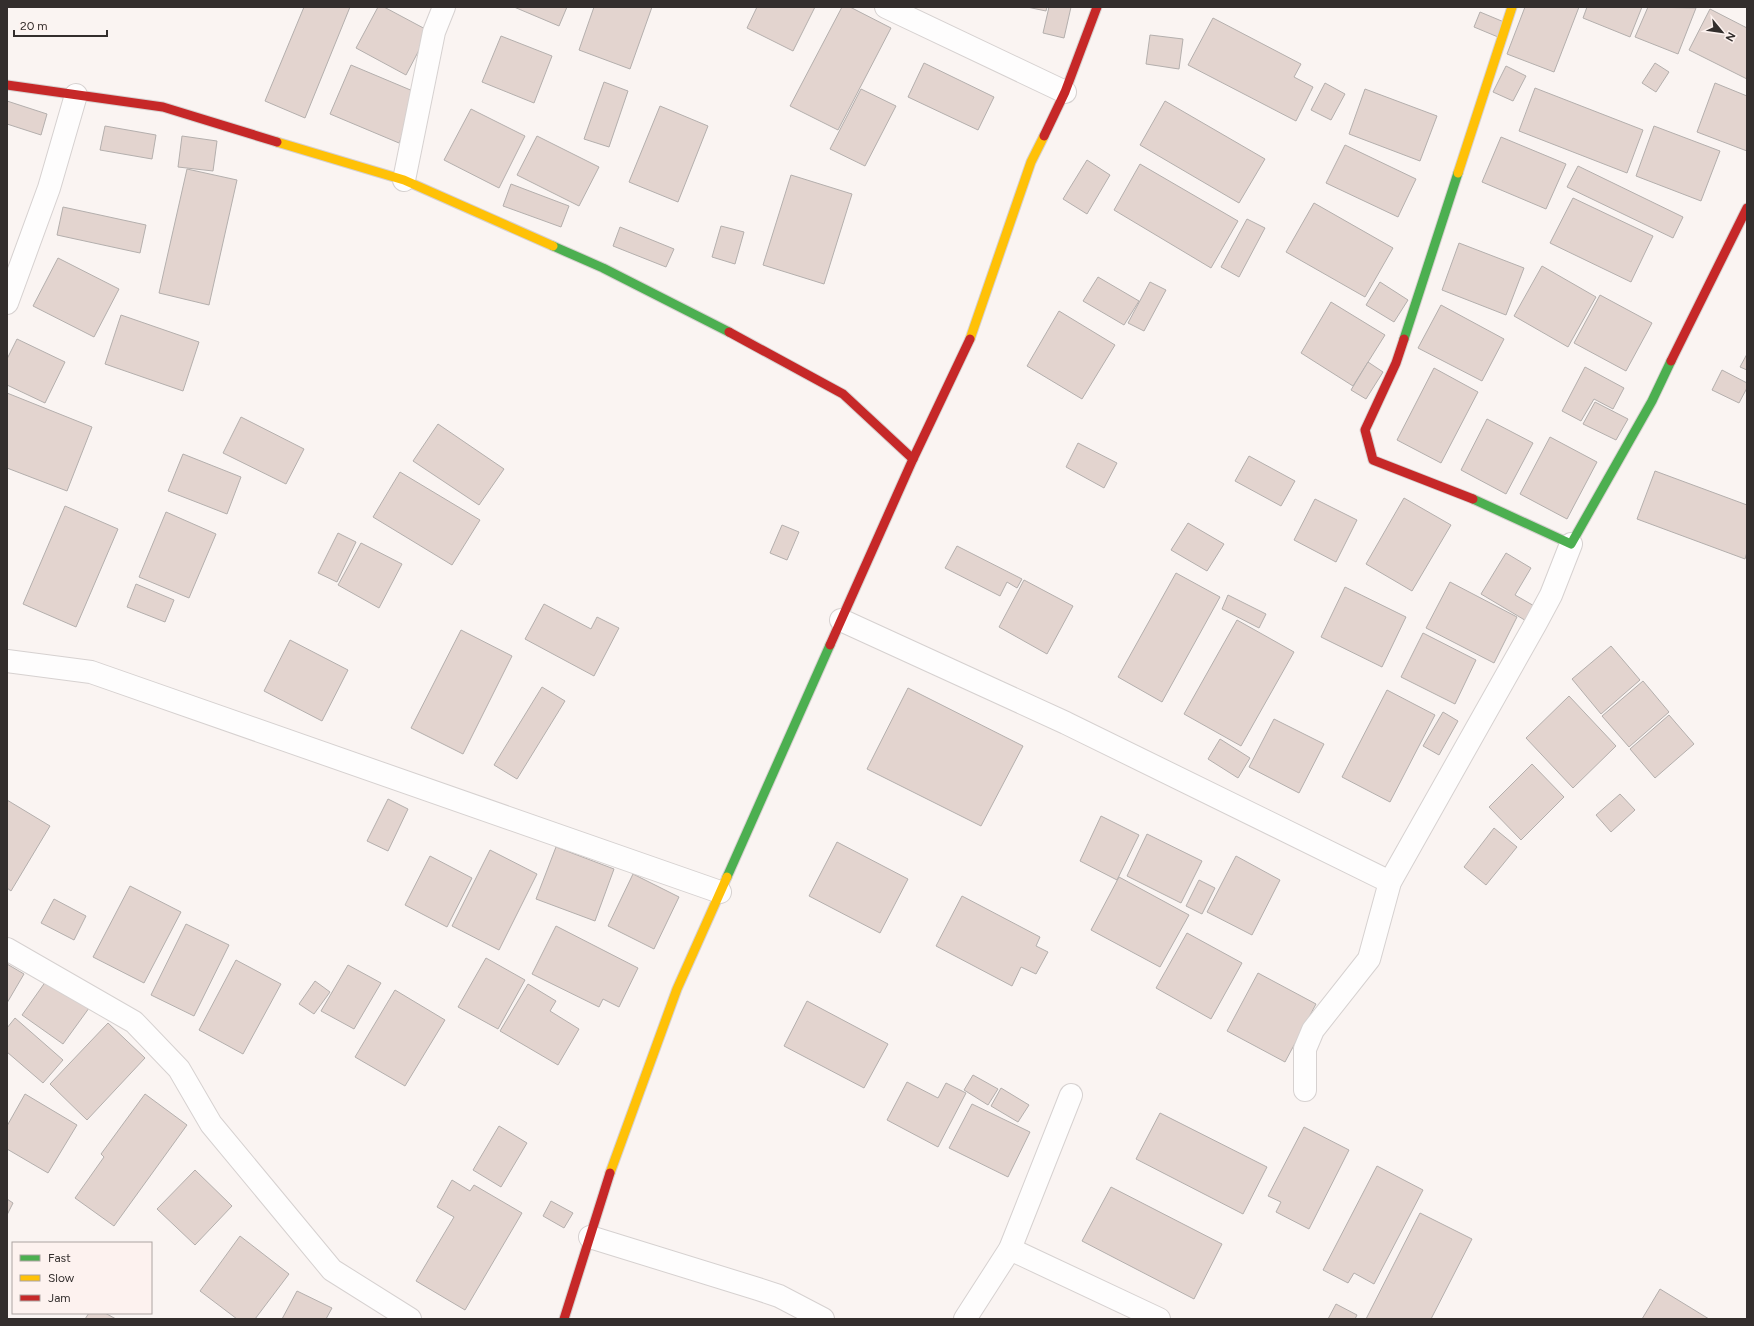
<svg xmlns="http://www.w3.org/2000/svg" width="1754" height="1326" viewBox="0 0 1754 1326" font-family="Figtree,sans-serif">
  <rect width="100%" height="100%" fill="#faf4f2"/>
  <g fill="#e3d4cf" stroke="#b4afad">
    <polygon points="304,7 350,7 305,118 265,101"/>
    <polygon points="378,7 384,7 429,31 406,75 356,48"/>
    <polygon points="514,7 567,7 559,26"/>
    <polygon points="594,7 652,7 630,69 579,50"/>
    <polygon points="757,7 815,7 793,51 747,28"/>
    <polygon points="842,7 850,7 891,28 838,130 790,106"/>
    <polygon points="1027,7 1047,7 1046,11"/>
    <polygon points="1049,7 1071,7 1064,38 1043,33"/>
    <polygon points="1525,7 1579,7 1554,72 1507,54"/>
    <polygon points="1587,7 1642,7 1630,37 1583,18"/>
    <polygon points="1648,7 1696,8 1678,54 1635,37"/>
    <polygon points="1710,9 1747,28 1747,79 1689,50"/>
    <polygon points="1480,12 1504,22 1498,37 1474,27"/>
    <polygon points="1213,18 1301,64 1294,77 1313,87 1296,121 1188,65"/>
    <polygon points="1150,35 1183,39 1179,69 1146,64"/>
    <polygon points="501,36 552,56 534,103 482,82"/>
    <polygon points="924,63 994,97 978,130 908,97"/>
    <polygon points="1655,63 1669,72 1656,92 1642,83"/>
    <polygon points="351,65 420,94 399,143 330,114"/>
    <polygon points="1506,66 1526,76 1513,101 1493,92"/>
    <polygon points="604,82 628,91 609,147 584,139"/>
    <polygon points="1325,83 1345,94 1331,120 1311,110"/>
    <polygon points="1715,83 1747,96 1747,151 1697,132"/>
    <polygon points="1535,88 1643,130 1627,173 1519,131"/>
    <polygon points="861,89 896,106 865,166 830,149"/>
    <polygon points="1365,89 1437,116 1420,161 1349,134"/>
    <polygon points="7,101 47,114 41,135 7,124"/>
    <polygon points="1165,101 1265,159 1239,203 1140,145"/>
    <polygon points="660,106 708,126 678,202 629,182"/>
    <polygon points="471,109 525,136 499,188 444,160"/>
    <polygon points="105,126 156,135 152,159 100,150"/>
    <polygon points="1654,126 1720,151 1701,201 1636,176"/>
    <polygon points="182,136 217,141 213,171 178,167"/>
    <polygon points="537,136 599,167 579,206 517,175"/>
    <polygon points="1501,137 1566,164 1546,209 1482,182"/>
    <polygon points="1345,145 1416,179 1398,217 1326,183"/>
    <polygon points="1087,160 1110,175 1087,214 1063,199"/>
    <polygon points="1140,164 1238,221 1211,268 1114,210"/>
    <polygon points="1578,166 1683,217 1673,238 1567,187"/>
    <polygon points="187,169 237,180 209,305 159,293"/>
    <polygon points="791,175 852,194 824,284 763,265"/>
    <polygon points="511,184 569,206 561,227 503,206"/>
    <polygon points="1573,198 1653,236 1631,282 1550,243"/>
    <polygon points="1314,203 1393,248 1365,297 1286,252"/>
    <polygon points="63,207 146,225 140,253 57,235"/>
    <polygon points="1247,219 1265,228 1239,277 1221,267"/>
    <polygon points="721,226 744,232 735,264 712,257"/>
    <polygon points="620,227 674,249 666,267 613,246"/>
    <polygon points="1459,243 1524,268 1506,315 1442,290"/>
    <polygon points="58,258 119,289 94,337 33,306"/>
    <polygon points="1542,266 1596,297 1568,347 1514,316"/>
    <polygon points="1098,277 1139,301 1124,325 1083,301"/>
    <polygon points="1150,282 1166,290 1144,331 1128,323"/>
    <polygon points="1380,282 1408,300 1394,322 1366,305"/>
    <polygon points="1600,295 1652,323 1626,371 1574,343"/>
    <polygon points="1331,302 1385,335 1353,386 1301,353"/>
    <polygon points="1441,305 1504,339 1482,381 1418,348"/>
    <polygon points="1059,311 1115,345 1082,399 1027,366"/>
    <polygon points="121,315 199,342 183,391 105,364"/>
    <polygon points="17,339 65,362 45,403 7,385 7,359"/>
    <polygon points="1747,354 1747,370 1740,367"/>
    <polygon points="1368,362 1383,372 1366,399 1351,390"/>
    <polygon points="1585,367 1624,388 1613,409 1594,399 1581,421 1562,411"/>
    <polygon points="1434,368 1478,392 1441,463 1397,440"/>
    <polygon points="1722,370 1747,383 1747,388 1739,403 1712,390"/>
    <polygon points="7,393 92,427 67,491 7,468"/>
    <polygon points="1595,402 1628,419 1616,440 1583,424"/>
    <polygon points="241,417 304,449 286,484 223,453"/>
    <polygon points="1487,419 1533,443 1506,494 1461,470"/>
    <polygon points="438,424 504,469 479,505 413,461"/>
    <polygon points="1550,437 1597,462 1567,519 1520,494"/>
    <polygon points="1078,443 1117,463 1104,488 1066,467"/>
    <polygon points="183,454 241,477 227,514 168,491"/>
    <polygon points="1249,456 1295,481 1281,506 1235,481"/>
    <polygon points="1655,471 1747,505 1747,552 1745,559 1637,519"/>
    <polygon points="400,472 480,520 452,565 373,517"/>
    <polygon points="1404,498 1451,525 1412,591 1366,564"/>
    <polygon points="1315,499 1357,520 1336,562 1294,540"/>
    <polygon points="65,506 118,529 76,627 23,604"/>
    <polygon points="166,512 216,534 189,598 139,577"/>
    <polygon points="1188,523 1224,544 1207,571 1171,550"/>
    <polygon points="782,525 799,532 787,560 770,553"/>
    <polygon points="338,533 356,542 337,582 318,573"/>
    <polygon points="361,543 402,564 379,608 338,585"/>
    <polygon points="957,546 1022,579 1017,588 1007,582 1000,596 945,568"/>
    <polygon points="1506,553 1531,568 1515,595 1536,607 1528,622 1481,594"/>
    <polygon points="1176,573 1220,597 1162,702 1118,677"/>
    <polygon points="1024,580 1073,606 1047,654 999,627"/>
    <polygon points="1450,582 1517,617 1494,663 1426,628"/>
    <polygon points="136,584 174,600 165,622 127,607"/>
    <polygon points="1345,587 1406,617 1382,667 1321,637"/>
    <polygon points="1228,595 1266,614 1259,628 1222,609"/>
    <polygon points="544,604 591,629 597,617 619,628 594,676 525,639"/>
    <polygon points="1237,620 1294,652 1241,746 1184,714"/>
    <polygon points="461,630 512,656 463,754 411,728"/>
    <polygon points="1423,633 1476,660 1455,704 1401,677"/>
    <polygon points="290,640 348,670 322,721 264,691"/>
    <polygon points="1611,646 1640,680 1601,714 1572,679"/>
    <polygon points="1643,681 1669,712 1629,747 1602,716"/>
    <polygon points="542,687 565,701 517,779 494,765"/>
    <polygon points="908,688 1023,746 981,826 867,769"/>
    <polygon points="1387,690 1435,715 1390,802 1342,777"/>
    <polygon points="1569,696 1616,746 1573,788 1526,738"/>
    <polygon points="1443,712 1458,721 1439,755 1423,746"/>
    <polygon points="1669,715 1694,744 1655,778 1630,749"/>
    <polygon points="1274,719 1324,744 1299,793 1249,767"/>
    <polygon points="1220,739 1250,758 1238,778 1208,759"/>
    <polygon points="1532,764 1564,797 1521,840 1489,807"/>
    <polygon points="1620,794 1635,810 1611,832 1596,815"/>
    <polygon points="388,799 408,809 388,851 367,841"/>
    <polygon points="7,800 50,826 11,891 7,888"/>
    <polygon points="1101,816 1139,835 1117,880 1080,861"/>
    <polygon points="1494,828 1517,847 1486,885 1464,867"/>
    <polygon points="1147,834 1202,861 1181,903 1127,876"/>
    <polygon points="837,842 908,879 880,933 809,896"/>
    <polygon points="556,847 614,869 595,921 536,899"/>
    <polygon points="490,850 537,874 499,950 452,926"/>
    <polygon points="430,856 472,878 447,927 405,905"/>
    <polygon points="1236,856 1280,880 1252,935 1207,912"/>
    <polygon points="633,874 679,897 654,949 608,926"/>
    <polygon points="1119,877 1189,915 1160,967 1091,930"/>
    <polygon points="1199,880 1215,888 1202,914 1186,906"/>
    <polygon points="130,886 181,912 144,983 93,957"/>
    <polygon points="962,896 1040,937 1036,946 1048,952 1036,974 1021,967 1012,986 936,946"/>
    <polygon points="54,899 86,916 74,940 41,923"/>
    <polygon points="186,924 229,945 194,1016 151,995"/>
    <polygon points="556,926 638,968 619,1007 603,999 599,1007 532,974"/>
    <polygon points="1187,933 1242,963 1211,1019 1156,988"/>
    <polygon points="486,958 525,980 498,1029 458,1007"/>
    <polygon points="236,960 281,984 243,1054 199,1030"/>
    <polygon points="7,964 24,974 7,1003"/>
    <polygon points="348,965 381,983 354,1029 321,1011"/>
    <polygon points="1258,973 1316,1004 1285,1062 1227,1031"/>
    <polygon points="51,974 92,1004 63,1044 22,1015"/>
    <polygon points="315,981 330,992 314,1014 299,1004"/>
    <polygon points="528,984 556,1001 550,1011 579,1029 558,1065 500,1031"/>
    <polygon points="395,990 445,1020 405,1086 355,1057"/>
    <polygon points="807,1001 888,1044 864,1088 784,1046"/>
    <polygon points="15,1018 63,1060 43,1083 7,1052 7,1028"/>
    <polygon points="108,1023 145,1058 87,1120 50,1084"/>
    <polygon points="973,1075 998,1089 988,1105 964,1090"/>
    <polygon points="907,1082 938,1098 946,1083 966,1093 938,1147 887,1120"/>
    <polygon points="1001,1088 1029,1105 1018,1122 991,1106"/>
    <polygon points="25,1094 77,1125 48,1173 7,1149 7,1126"/>
    <polygon points="145,1094 187,1125 114,1226 75,1198 104,1157 101,1154"/>
    <polygon points="972,1104 1030,1132 1008,1177 949,1148"/>
    <polygon points="1160,1113 1267,1167 1243,1214 1136,1159"/>
    <polygon points="499,1126 527,1143 501,1187 473,1170"/>
    <polygon points="1304,1127 1349,1150 1309,1229 1276,1212 1281,1202 1268,1196"/>
    <polygon points="1377,1166 1423,1190 1374,1284 1354,1273 1348,1283 1323,1270"/>
    <polygon points="195,1170 232,1206 195,1245 157,1209"/>
    <polygon points="452,1180 470,1191 474,1185 522,1213 465,1310 416,1281 454,1217 437,1207"/>
    <polygon points="1111,1187 1222,1244 1194,1299 1082,1241"/>
    <polygon points="7,1199 13,1203 7,1215"/>
    <polygon points="551,1201 573,1213 564,1228 543,1216"/>
    <polygon points="1420,1213 1472,1239 1431,1319 1366,1319"/>
    <polygon points="240,1236 289,1274 255,1319 237,1319 200,1291"/>
    <polygon points="1660,1289 1709,1319 1642,1319"/>
    <polygon points="297,1291 332,1308 326,1319 282,1319"/>
    <polygon points="1336,1304 1357,1315 1355,1319 1328,1319"/>
    <polygon points="89,1313 105,1313 116,1319 85,1319"/>
  </g>
  <g fill="none" stroke-linecap="round" stroke-linejoin="round">
    <g stroke="#d6d1d0" stroke-width="24">
      <g id="street">
        <polyline points="886,7 1065,92"/>
        <polyline points="404,180 434,32 444,7"/>
        <polyline points="7,303 49,188 76,95"/>
        <polyline points="841,620 1066,723 1390,882"/>
        <polyline points="7,661 91,672 720,892"/>
        <polyline points="7,949 134,1022 179,1069 211,1124 332,1270 410,1319"/>
        <polyline points="1305,1090 1305,1049 1313,1030 1369,959 1390,882 1536,623 1551,595 1571,544"/>
        <polyline points="590,1237 758,1289 779,1296 823,1319"/>
        <polyline points="1010,1249 1159,1319"/>
        <polyline points="965,1319 1010,1249 1071,1095"/>
      </g>
    </g>
    <g stroke="#d6d1d0" stroke-width="11">
      <g id="fast">
        <polyline points="553,246 603,268 729,332"/>
        <polyline points="1404,339 1458,173"/>
        <polyline points="1473,499 1571,544 1652,401 1671,361"/>
        <polyline points="727,877 830,645"/>
      </g>
    </g>
    <g stroke="#d6d1d0" stroke-width="11">
      <g id="slow">
        <polyline points="277,142 404,180 553,246"/>
        <polyline points="1458,173 1512,7"/>
        <polyline points="970,339 1031,162 1044,136"/>
        <polyline points="610,1173 677,989 727,877"/>
      </g>
    </g>
    <g stroke="#d6d1d0" stroke-width="11">
      <g id="jam">
        <polyline points="7,85 163,107 277,142"/>
        <polyline points="1044,136 1065,92 1097,7"/>
        <polyline points="729,332 843,394 913,459"/>
        <polyline points="1404,339 1396,363 1365,430 1373,460 1473,499"/>
        <polyline points="1671,361 1747,208"/>
        <polyline points="830,645 913,459 970,339"/>
        <polyline points="564,1319 610,1173"/>
      </g>
    </g>
    <use href="#street" stroke="#fefdfd" stroke-width="22"/>
    <use href="#fast" stroke="#4caf50" stroke-width="9"/>
    <use href="#slow" stroke="#ffc107" stroke-width="9"/>
    <use href="#jam" stroke="#c62828" stroke-width="9"/>
  </g>
  <rect width="1754" height="1326" fill="none" stroke="#332e2d" stroke-width="16"/>
  <rect x="12" y="1242" width="140" height="72" fill="#fdf2ef" stroke="#aca4a1"/>
  <rect x="20" y="1255" width="20" height="6" fill="#4caf50" stroke="#aca4a1"/>
  <text x="48" y="1262" font-size="12" fill="#332e2d">Fast</text>
  <rect x="20" y="1275" width="20" height="6" fill="#ffc107" stroke="#aca4a1"/>
  <text x="48" y="1282" font-size="12" fill="#332e2d">Slow</text>
  <rect x="20" y="1295" width="20" height="6" fill="#c62828" stroke="#aca4a1"/>
  <text x="48" y="1302" font-size="12" fill="#332e2d">Jam</text>
  <g transform="translate(1722 32) rotate(119)" stroke="#fdf2ef" stroke-width="3" paint-order="stroke">
  <path d="M0-3L7 15L0 10L-7 15Z" fill="#332e2d"/>
  <text y="-6" font-size="11" font-weight="bold" text-anchor="middle" fill="#332e2d">N</text>
  </g>
  <path d="M14 30v6h93v-6" fill="none" stroke="#332e2d" stroke-width="2"/>
  <text x="20" y="30" font-size="12" fill="#332e2d" stroke="#fdf2ef" stroke-width="3" paint-order="stroke">20 m</text>
</svg>
